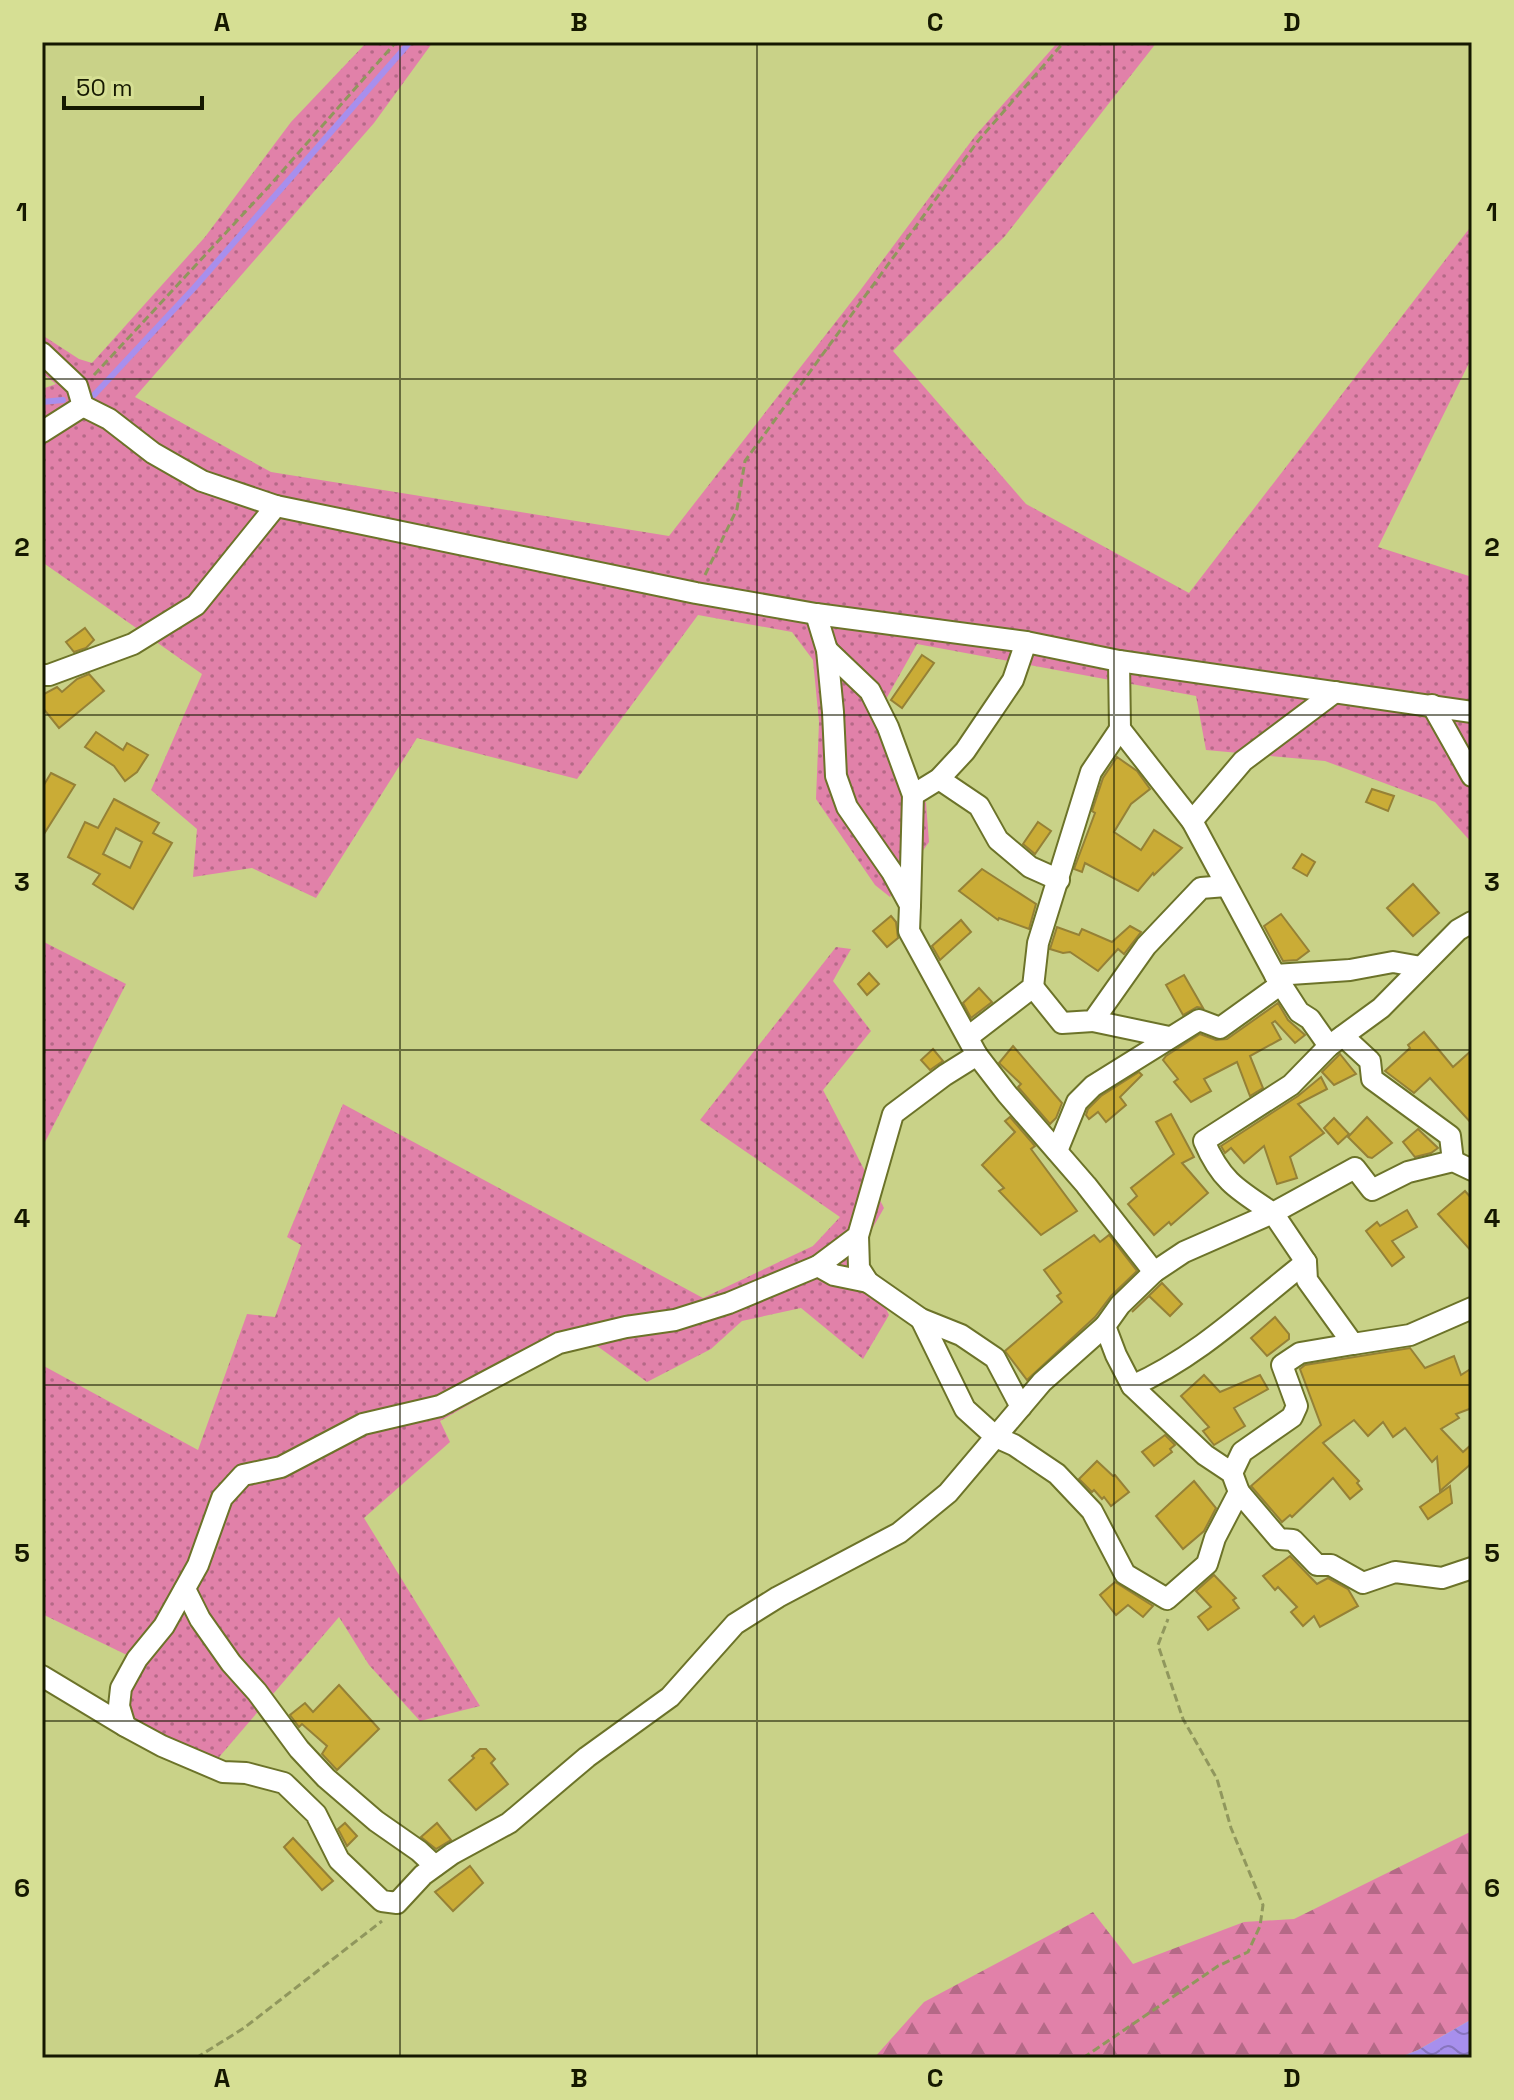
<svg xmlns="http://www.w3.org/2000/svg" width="1514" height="2100" viewBox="0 0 1514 2100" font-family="'Space Grotesk',sans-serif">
  <defs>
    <pattern id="grass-dots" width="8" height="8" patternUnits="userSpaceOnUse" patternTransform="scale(2)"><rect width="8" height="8" fill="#e181a9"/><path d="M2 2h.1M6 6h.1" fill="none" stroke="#b56987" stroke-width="1.8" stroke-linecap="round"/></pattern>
    <pattern id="forest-firs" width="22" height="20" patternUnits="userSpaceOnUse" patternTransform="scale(2)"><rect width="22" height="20" fill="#e181a9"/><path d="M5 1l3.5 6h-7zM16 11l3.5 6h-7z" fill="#b56987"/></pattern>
    <pattern id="water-waves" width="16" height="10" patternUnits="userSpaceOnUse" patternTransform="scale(2)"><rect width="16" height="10" fill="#a78fed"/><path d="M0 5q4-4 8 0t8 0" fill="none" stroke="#8774be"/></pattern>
  </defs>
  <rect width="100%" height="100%" fill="#c9d288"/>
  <g fill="url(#grass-dots)">
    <polygon points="367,42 433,42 374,123 135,397 271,472 669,536 859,292 975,136 1058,42 1157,42 1005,236 893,351 1026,504 1189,593 1472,225 1472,357 1378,547 1472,577 1472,843 1435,802 1325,761 1206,750 1196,696 917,644 881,708 926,803 929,842 890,897 875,885 816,799 819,722 813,660 792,632 698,615 577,779 417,738 316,898 252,868 193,877 197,829 151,790 202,674 42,562 42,389 56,384 42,373 42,335 79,359 92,363 205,237 291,122"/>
    <polygon points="42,941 126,984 42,1148"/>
    <polygon points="836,947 851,949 833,981 871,1031 823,1090 884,1208 868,1236 866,1266 889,1315 863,1359 801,1308 742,1321 711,1349 647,1382 586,1338 440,1421 450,1442 364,1518 480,1706 420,1721 369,1665 339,1617 214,1763 106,1709 131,1657 42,1614 42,1365 198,1450 247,1314 275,1317 301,1245 287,1237 343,1104 703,1298 813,1246 840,1217 700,1120"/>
  </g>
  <polygon fill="url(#forest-firs)" points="1472,1831 1472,2019 1418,2050 1398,2058 874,2058 924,2002 1093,1912 1133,1964 1244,1922 1294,1919"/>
  <polygon fill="url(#water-waves)" points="1472,2019 1472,2058 1398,2058 1418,2050"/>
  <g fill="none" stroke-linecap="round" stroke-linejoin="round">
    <g stroke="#a78fed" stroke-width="6">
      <polyline points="94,395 194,288 410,42"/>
      <polyline points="42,402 63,400"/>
    </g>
  </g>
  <g fill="#caac36" stroke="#958136" stroke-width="2" fill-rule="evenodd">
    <polygon points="85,628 94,640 86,648 74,652 66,642"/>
    <polygon points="922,655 934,663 902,708 891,700"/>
    <polygon points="89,674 104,691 59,728 42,707 42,695 57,687 62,692 77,679"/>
    <polygon points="96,732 123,750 127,743 148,755 137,772 125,781 114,766 85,747"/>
    <polygon points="1117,757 1137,771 1150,789 1131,804 1114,832 1141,850 1154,830 1182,848 1154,875 1153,873 1138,891 1085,863 1082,872 1074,869 1095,813 1092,811 1103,778"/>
    <polygon points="51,773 75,785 42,837 42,788"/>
    <polygon points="1372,789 1394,796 1388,811 1366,802"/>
    <path d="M114 799 159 823 153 833 172 843 133 909 93 884 100 874 68 857 85 822 98 828ZM116 828 142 842 130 868 103 854Z"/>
    <polygon points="1038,822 1051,831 1035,854 1023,844"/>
    <polygon points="1302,854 1315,862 1307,876 1293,868"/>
    <polygon points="982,869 1036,904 1029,929 999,918 998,920 959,891"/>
    <polygon points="1413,884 1439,913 1413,936 1387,908"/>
    <polygon points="1281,914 1309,951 1297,960 1283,961 1264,926"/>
    <polygon points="891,916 896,922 898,938 887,947 873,931"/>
    <polygon points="961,920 971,932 940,960 932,946"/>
    <polygon points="1130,926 1141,932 1124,954 1118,949 1098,971 1070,952 1063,953 1050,949 1057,927 1079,935 1082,929 1112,942"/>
    <polygon points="869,973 879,984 867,995 858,984"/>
    <polygon points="1184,975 1203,1008 1197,1007 1183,1015 1166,985"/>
    <polygon points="979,988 992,1002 971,1018 963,1003"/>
    <polygon points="1278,1003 1288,1020 1305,1035 1295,1043 1275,1021 1272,1023 1281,1039 1250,1056 1263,1088 1250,1096 1237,1062 1204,1079 1211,1091 1191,1102 1174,1082 1178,1079 1163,1060 1166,1056 1200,1034 1216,1040 1227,1039"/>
    <polygon points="1424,1032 1453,1067 1472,1050 1472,1124 1430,1078 1414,1093 1385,1071 1410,1048 1408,1045"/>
    <polygon points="1013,1046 1062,1103 1056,1118 1050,1124 1018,1087 1021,1084 999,1063"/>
    <polygon points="933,1049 943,1061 930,1070 921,1060"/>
    <polygon points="1340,1054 1356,1074 1334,1085 1322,1072"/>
    <polygon points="1139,1072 1142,1075 1120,1097 1126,1105 1106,1122 1098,1112 1089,1119 1086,1115 1088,1109 1101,1096"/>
    <polygon points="1321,1077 1327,1089 1298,1104 1324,1133 1290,1157 1297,1178 1277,1184 1264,1146 1244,1163 1231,1148 1225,1153 1221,1146 1298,1096"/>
    <polygon points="1171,1114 1194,1157 1182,1163 1208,1193 1171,1225 1169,1222 1154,1235 1128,1204 1137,1196 1131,1188 1174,1154 1156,1122"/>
    <polygon points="1010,1117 1035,1146 1031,1149 1077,1211 1041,1235 999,1191 1004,1188 982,1165 1015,1132 1005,1121"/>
    <polygon points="1367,1117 1392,1143 1372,1158 1368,1157 1348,1137"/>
    <polygon points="1334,1118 1349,1134 1338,1144 1324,1128"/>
    <polygon points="1418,1129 1438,1148 1431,1153 1415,1157 1403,1142"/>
    <polygon points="1465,1191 1472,1199 1472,1252 1438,1214"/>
    <polygon points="1407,1210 1417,1227 1392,1241 1404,1257 1392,1266 1366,1231 1377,1222 1380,1226"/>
    <polygon points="1094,1235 1100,1242 1109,1235 1137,1271 1111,1296 1095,1317 1027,1380 1005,1351 1062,1302 1057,1296 1061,1293 1044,1270"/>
    <polygon points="1162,1283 1182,1304 1170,1316 1149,1296 1132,1312"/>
    <polygon points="1275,1317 1289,1334 1289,1339 1267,1356 1251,1338"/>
    <polygon points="1410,1348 1425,1368 1454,1356 1461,1375 1472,1368 1472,1408 1456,1414 1459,1418 1441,1429 1463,1452 1472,1444 1472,1463 1440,1491 1437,1457 1432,1462 1405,1428 1393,1437 1383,1422 1368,1436 1354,1420 1323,1443 1359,1481 1357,1483 1362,1489 1350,1499 1333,1478 1292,1517 1290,1515 1282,1522 1251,1486 1321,1425 1300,1369 1305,1365"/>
    <polygon points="1204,1375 1220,1392 1260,1375 1268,1389 1234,1408 1245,1426 1214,1445 1203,1431 1209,1427 1181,1396"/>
    <polygon points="1165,1435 1175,1445 1170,1449 1172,1452 1154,1466 1142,1452"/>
    <polygon points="1097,1461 1113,1476 1115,1475 1129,1492 1111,1506 1104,1497 1102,1499 1094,1490 1092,1492 1079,1479"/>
    <polygon points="1194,1481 1216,1508 1204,1531 1183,1549 1156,1516"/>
    <polygon points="1450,1486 1452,1503 1428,1519 1420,1507"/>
    <polygon points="1290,1556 1317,1584 1328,1578 1348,1589 1358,1606 1320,1627 1314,1616 1303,1626 1291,1612 1297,1607 1278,1587 1275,1590 1263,1576"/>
    <polygon points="1214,1575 1236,1598 1233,1600 1239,1608 1208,1630 1198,1617 1211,1607 1196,1591"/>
    <polygon points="1115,1582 1153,1606 1143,1617 1128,1605 1116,1615 1100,1595"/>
    <polygon points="339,1685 379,1729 337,1770 322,1754 327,1746 302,1724 299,1727 290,1715 305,1703 313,1712"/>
    <polygon points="480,1749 486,1749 495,1759 491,1763 508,1784 476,1810 449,1780 474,1758 472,1756"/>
    <polygon points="345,1823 357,1836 347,1846 338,1829"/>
    <polygon points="437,1823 451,1840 436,1849 421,1837"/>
    <polygon points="293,1838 333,1881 322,1890 284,1847"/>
    <polygon points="470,1866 483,1883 453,1911 435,1892"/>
  </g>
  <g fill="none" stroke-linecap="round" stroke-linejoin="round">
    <g stroke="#6c7329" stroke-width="24">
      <g id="minor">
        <polyline points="42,353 77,386 83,406 109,419 153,453 202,481 276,506 696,593 816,614 1026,642 1119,661 1472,712"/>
        <polyline points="42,432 83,406"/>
        <polyline points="816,614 827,650 833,712 836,776 847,807 892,872 910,905 909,931 977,1055 945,1075 893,1114 858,1236 818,1266 729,1303 675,1320 626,1327 559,1343 440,1406 363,1424 281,1467 243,1475 222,1498 198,1565 164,1626 137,1659 121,1688 119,1706 125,1726 162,1746 223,1772 246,1773 284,1783 316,1814 339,1860 382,1901 397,1903 423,1875 452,1854 509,1823 587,1757 670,1697 735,1624 778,1597 899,1533 948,1493 1042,1382 1105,1326 1120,1305 1154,1272 1184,1252 1273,1213 1306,1262 1307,1280 1353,1344 1410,1335 1472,1308"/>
        <polyline points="827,650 870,691 888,727 913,795 910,905"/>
        <polyline points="1119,661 1120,729 1192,821 1275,975 1299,1012 1310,1019 1329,1046"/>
        <polyline points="42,675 49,675 133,644 196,605 276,506"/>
        <polyline points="1432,705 1472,776"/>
        <polyline points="939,779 979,806 998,840 1030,867 1059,880"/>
        <polyline points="913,795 939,779 965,751 1013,680 1026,642"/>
        <polyline points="1192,821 1243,761 1335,692"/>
        <path d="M1472 922 1458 930 1381 1008 1329 1046 1291 1085 1204 1141C1221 1181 1238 1190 1273 1213L1355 1168 1372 1190 1408 1172 1453 1161 1472 1170"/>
        <polyline points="1275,975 1350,970 1393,962 1421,967"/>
        <polyline points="1033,987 1062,1023 1093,1021 1146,946 1201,888 1226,886"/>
        <polyline points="1093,1021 1169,1037"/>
        <polyline points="1343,1036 1370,1061 1372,1079 1450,1136 1453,1161"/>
        <polyline points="968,1037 1033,987 1038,943 1091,772 1120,729"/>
        <polyline points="977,1055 1007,1094 1086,1185 1154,1272"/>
        <polyline points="1057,1151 1077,1102 1093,1086 1199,1020 1220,1028 1281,984"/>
        <polyline points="858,1236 859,1268 868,1282 921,1319 961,1335 995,1358 1021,1407"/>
        <polyline points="818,1266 834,1275 868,1282"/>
        <polyline points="921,1319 965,1409 996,1437 1014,1445 1057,1474 1092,1511 1125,1574 1167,1599 1207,1564 1215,1538 1239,1492 1232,1473 1205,1455 1132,1386 1116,1355 1105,1326"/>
        <path d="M1132 1386C1198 1357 1250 1306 1306 1262"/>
        <polyline points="1232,1473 1242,1452 1292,1417 1297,1406 1282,1365 1300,1353 1353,1344"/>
        <polyline points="1239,1492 1279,1539 1293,1540 1317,1565 1331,1565 1363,1583 1395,1572 1442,1578 1472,1568"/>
        <polyline points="185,1589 200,1619 231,1663 257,1692 299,1749 326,1778 376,1821 419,1851 435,1866"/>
        <polyline points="42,1676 125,1726"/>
      </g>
    </g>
    <g stroke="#90975d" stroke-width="3" stroke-dasharray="8 4" stroke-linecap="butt">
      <polyline points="94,375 272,183 396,42"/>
      <polyline points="705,575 737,509 745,461 978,141 1064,42"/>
      <polyline points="196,2058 244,2028 382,1921"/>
      <polyline points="1083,2058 1218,1966 1248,1952 1260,1926 1263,1905 1231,1828 1217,1779 1183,1719 1158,1645 1168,1619"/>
    </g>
    <use href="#minor" stroke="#fff" stroke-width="20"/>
  </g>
  <path fill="none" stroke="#151800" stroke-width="2" stroke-opacity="0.55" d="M400 42V2058M757 42V2058M1114 42V2058M42 379H1472M42 715H1472M42 1050H1472M42 1385H1472M42 1721H1472"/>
  <rect width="1514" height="2100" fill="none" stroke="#d6df94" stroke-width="88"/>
  <path d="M64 96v12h138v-12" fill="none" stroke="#151800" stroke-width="4"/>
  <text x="76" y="96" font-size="24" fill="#151800" stroke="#d6df94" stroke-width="6" paint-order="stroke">50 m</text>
  <rect x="44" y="44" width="1426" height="2012" fill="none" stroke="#151800" stroke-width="3"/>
  <g font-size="26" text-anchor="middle" font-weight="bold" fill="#151800">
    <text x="222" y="31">A</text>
    <text x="579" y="31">B</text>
    <text x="935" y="31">C</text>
    <text x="1292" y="31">D</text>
    <text x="22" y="221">1</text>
    <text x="1492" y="221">1</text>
    <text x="22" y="556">2</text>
    <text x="1492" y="556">2</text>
    <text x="22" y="891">3</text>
    <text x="1492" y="891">3</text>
    <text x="22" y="1227">4</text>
    <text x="1492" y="1227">4</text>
    <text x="22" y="1562">5</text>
    <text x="1492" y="1562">5</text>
    <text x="22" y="1897">6</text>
    <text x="1492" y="1897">6</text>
    <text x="222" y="2087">A</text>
    <text x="579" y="2087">B</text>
    <text x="935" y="2087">C</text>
    <text x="1292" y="2087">D</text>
  </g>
</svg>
